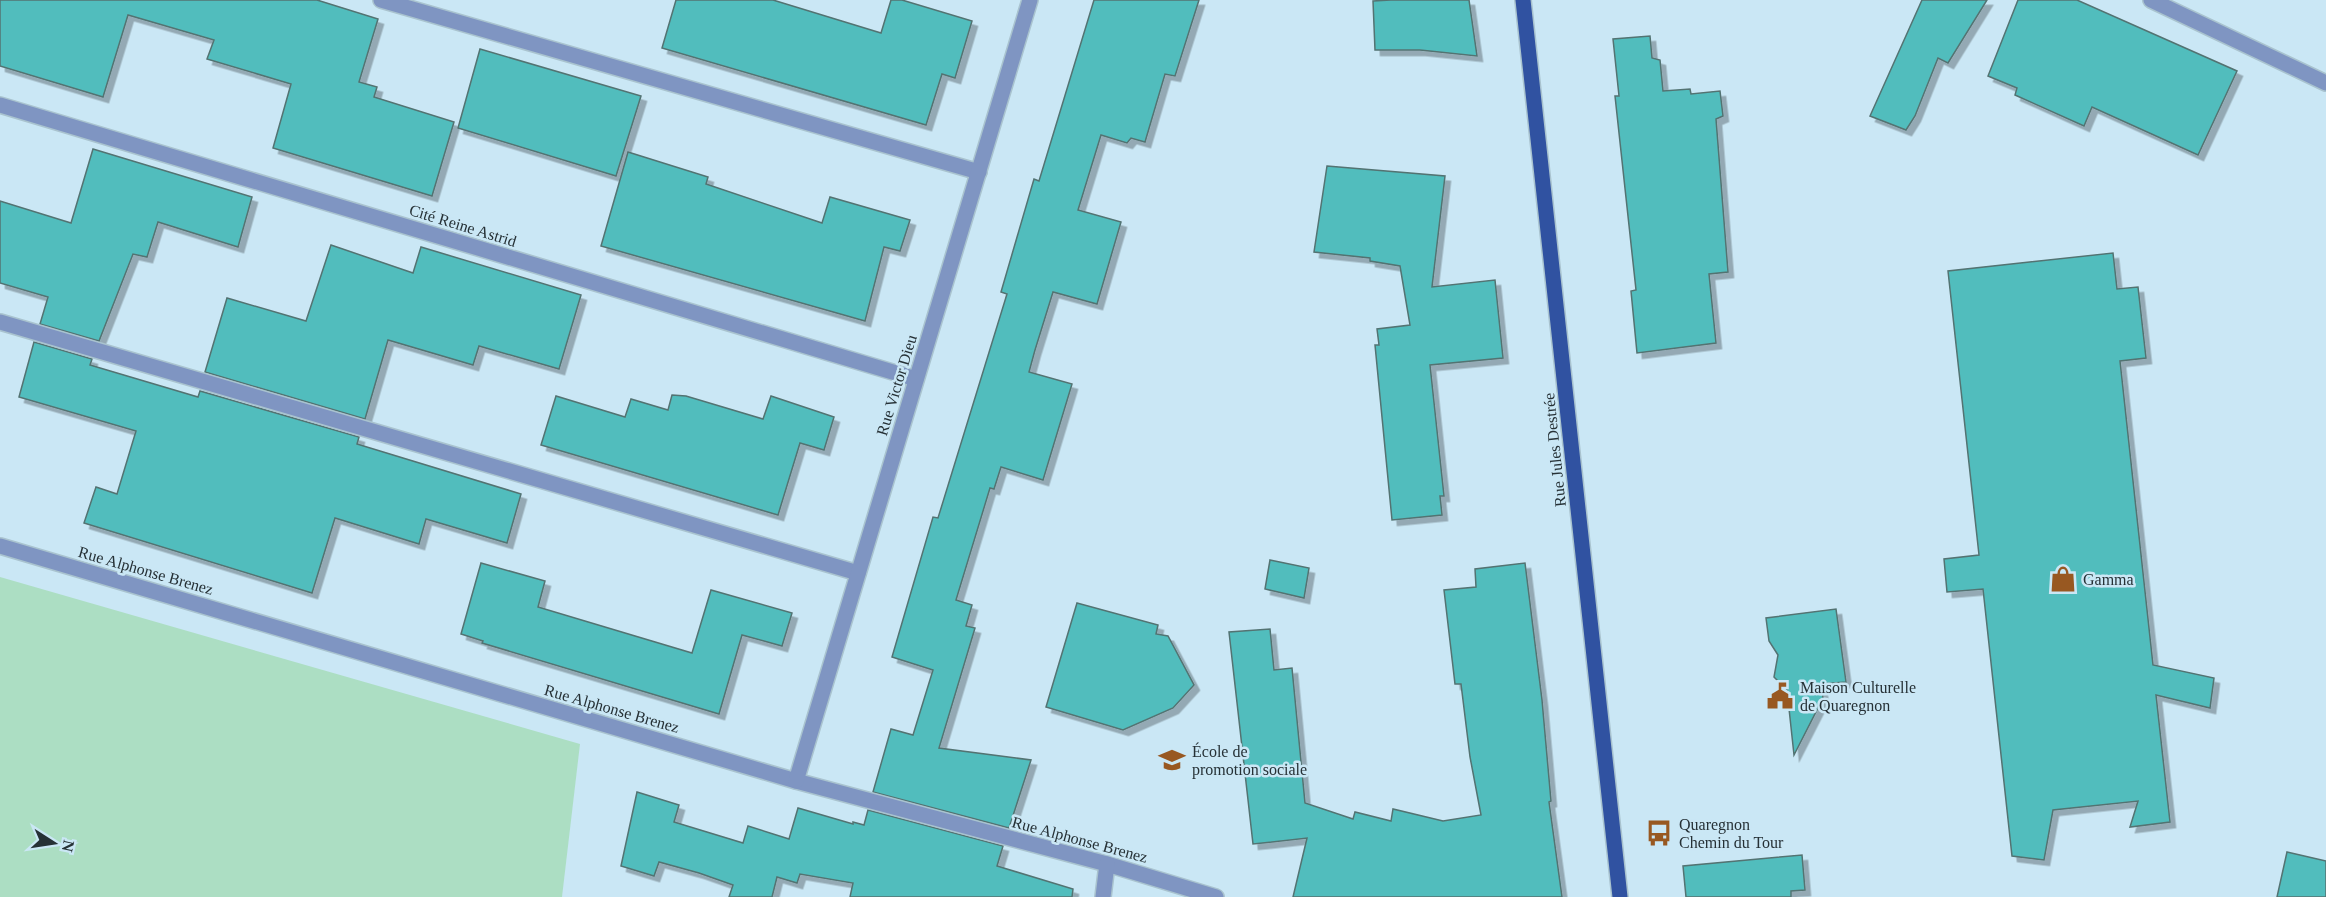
<svg xmlns="http://www.w3.org/2000/svg" width="2326" height="897" viewBox="0 0 2326 897" font-family="Georgia,serif">
  <defs>
    <filter id="shadow"><feDropShadow dx="5.5" dy="5.5" stdDeviation="0" flood-color="#0004"/></filter>
  </defs>
  <rect width="100%" height="100%" fill="#cae7f5"/>
  <polygon fill="#acdec3" points="0,577 580,744 562,897 0,897"/>
  <g fill="#51bdbd" stroke="#537372" stroke-width="1.5" filter="url(#shadow)">
    <polygon points="0,0 317,0 378,19 359,82 377,87 374,97 454,122 432,196 273,148 291,84 207,59 214,40 128,15 103,97 0,66"/>
    <polygon points="676,0 773,0 881,33 891,0 902,0 972,21 955,78 942,74 926,125 662,48"/>
    <polygon points="1094,0 1199,0 1175,76 1165,74 1145,142 1131,138 1127,143 1101,135 1078,210 1121,222 1097,304 1053,292 1035,350 1029,372 1072,384 1043,480 1001,467 994,489 990,488 956,600 972,605 966,626 975,628 939,748 1031,760 1009,828 873,792 891,729 913,735 933,670 892,657 933,517 938,518 1007,294 1001,292 1034,179 1039,181"/>
    <polygon points="1391,0 1469,0 1477,56 1420,50 1375,50 1373,1"/>
    <polygon points="1922,0 1987,0 1948,63 1938,58 1915,116 1906,130 1870,116"/>
    <polygon points="2018,0 2077,0 2237,71 2198,155 2092,107 2084,126 2015,95 2017,88 1988,76"/>
    <polygon points="1650,36 1652,58 1660,60 1663,91 1690,89 1691,94 1720,91 1723,116 1716,119 1728,272 1709,274 1716,343 1637,353 1631,291 1636,290 1615,96 1619,96 1613,39"/>
    <polygon points="480,49 641,96 616,176 458,128"/>
    <polygon points="93,149 252,197 238,247 158,222 147,257 133,254 99,341 40,324 48,297 0,283 0,201 71,223"/>
    <polygon points="628,152 708,177 706,184 822,223 830,197 910,220 900,251 884,247 865,321 601,246"/>
    <polygon points="1327,166 1445,176 1432,287 1495,280 1503,358 1430,365 1444,496 1440,496 1442,515 1392,520 1375,345 1379,345 1377,329 1410,325 1400,266 1370,261 1370,258 1314,252"/>
    <polygon points="331,245 413,273 421,247 581,295 559,369 479,346 473,365 388,340 365,419 205,372 227,298 306,321"/>
    <polygon points="2113,253 2117,289 2138,287 2146,358 2120,361 2153,665 2214,678 2210,708 2156,695 2170,822 2130,827 2138,801 2053,810 2044,860 2012,856 1983,589 1947,592 1944,559 1979,555 1948,271"/>
    <polygon points="34,342 92,359 90,365 198,397 200,391 359,437 357,444 521,494 507,543 426,519 419,544 335,518 312,593 84,523 96,487 117,494 136,431 19,397"/>
    <polygon points="672,395 686,396 763,419 771,396 834,417 824,450 800,443 778,515 541,445 556,396 625,417 631,399 668,410"/>
    <polygon points="1270,560 1309,568 1304,598 1265,589"/>
    <polygon points="481,563 545,581 538,607 692,653 711,590 792,613 782,646 742,635 719,714 482,643 483,641 461,634"/>
    <polygon points="1525,563 1542,700 1551,801 1549,802 1562,897 1293,897 1307,838 1253,844 1229,632 1270,629 1274,670 1292,668 1305,803 1353,819 1355,812 1391,821 1393,809 1443,821 1481,815 1470,757 1461,684 1455,684 1444,590 1476,587 1475,569"/>
    <polygon points="1077,603 1158,625 1156,634 1168,636 1194,685 1173,708 1123,730 1046,707"/>
    <polygon points="1836,609 1846,682 1821,684 1823,698 1794,755 1787,690 1774,677 1778,655 1769,641 1766,618"/>
    <polygon points="637,792 679,805 674,822 743,843 748,826 789,839 798,808 853,824 853,822 864,825 868,810 1003,846 997,866 1073,889 1072,897 850,897 853,883 800,874 797,883 777,877 772,897 729,897 733,885 699,873 659,862 654,876 621,866"/>
    <polygon points="2287,852 2326,861 2326,897 2277,897"/>
    <polygon points="1802,855 1805,890 1791,891 1791,897 1686,897 1683,866"/>
  </g>
  <g fill="none" stroke-linecap="round" stroke-linejoin="round">
    <g stroke="#a9c3cf" stroke-width="18">
      <g id="minor">
        <polyline points="381,0 979,172"/>
        <polyline points="2151,0 2326,83"/>
        <polyline points="0,105 916,379"/>
        <polyline points="0,322 858,573"/>
        <polyline points="0,546 796,781 1107,864 1216,897"/>
        <polyline points="796,781 1030,0"/>
        <polyline points="1103,897 1107,864"/>
      </g>
    </g>
    <g stroke="#a9c3cf" stroke-width="18">
      <polyline id="primary" points="1523,0 1620,897"/>
    </g>
    <use href="#minor" stroke="#7f95c2" stroke-width="15"/>
    <use href="#primary" stroke="#3052a1" stroke-width="15"/>
  </g>
  <defs>
    <g id="shop-bare" transform="scale(2.07)"><path d="M-5-2.5h2.3a2.7 3.5 0 0 1 5.4 0H5L5.5 6h-11ZM-1.5-2.5h3a1.5 2.3 0 0 0-3 0Z" fill="#985821" stroke="#cae7f5" stroke-width="2.5" paint-order="stroke"/></g>
    <g id="civic-bare" transform="scale(2.07)"><path d="M-.6-6.5H3V-4.5H.6V-3L4-1V1h2V6H-6V1h2V-1L-.6-3ZM-1.2 2.5V6h2.4V2.5Z" fill="#985821" stroke="#cae7f5" stroke-width="2.5" paint-order="stroke"/></g>
    <g id="school-bare" transform="scale(2.07)"><path d="M0-5L7-2L0 1L-7-2ZM-4 1L0 2.5L4 1V4Q0 6-4 4Z" fill="#985821" stroke="#cae7f5" stroke-width="2.5" paint-order="stroke"/></g>
    <g id="bus-bare" transform="scale(2.07)"><path d="M-5-6H5V4H4V6H2V4H-2V6H-4V4H-5ZM-3.5-4V0h7V-4ZM-3.5 1.2v1.5H-2V1.2ZM2 1.2v1.5H3.5V1.2Z" fill="#985821" stroke="#cae7f5" stroke-width="2.5" paint-order="stroke"/></g>
  </defs>
  <g fill-rule="evenodd">
    <use href="#shop-bare" x="2063" y="579"/>
    <use href="#civic-bare" x="1780" y="696"/>
    <use href="#school-bare" x="1172" y="760"/>
    <use href="#bus-bare" x="1659" y="833"/>
  </g>
  <g text-anchor="middle" stroke-width="5" stroke-linejoin="round" paint-order="stroke">
    <g font-size="16" fill="#263136" stroke="#cae7f5">
      <text transform="translate(463 225) rotate(17)" y="6">Cité Reine Astrid</text>
      <text transform="translate(896 385) rotate(-73)" y="6">Rue Victor Dieu</text>
      <text transform="translate(1554 450) rotate(-96)" y="6">Rue Jules Destrée</text>
      <text transform="translate(146 570) rotate(16)" y="6">Rue Alphonse Brenez</text>
      <text transform="translate(612 708) rotate(16)" y="6">Rue Alphonse Brenez</text>
      <text transform="translate(1080 839) rotate(15)" y="6">Rue Alphonse Brenez</text>
    </g>
    <g font-size="16" fill="#263136" stroke="#cae7f5" text-anchor="start">
      <text x="2083" y="585">Gamma</text>
      <text x="1800" y="693">Maison Culturelle<tspan x="1800" dy="18">de Quaregnon</tspan></text>
      <text x="1192" y="757">École de<tspan x="1192" dy="18">promotion sociale</tspan></text>
      <text x="1679" y="830">Quaregnon<tspan x="1679" dy="18">Chemin du Tour</tspan></text>
    </g>
  </g>
  <g transform="translate(54 843) rotate(102)" stroke="#cae7f5" stroke-width="4.5" paint-order="stroke">
  <path d="M0-4.5L10 22L0 15L-10 22Z" fill="#263136"/>
  <text y="-9" font-size="16" font-weight="bold" text-anchor="middle" fill="#263136">N</text>
  </g>
</svg>
